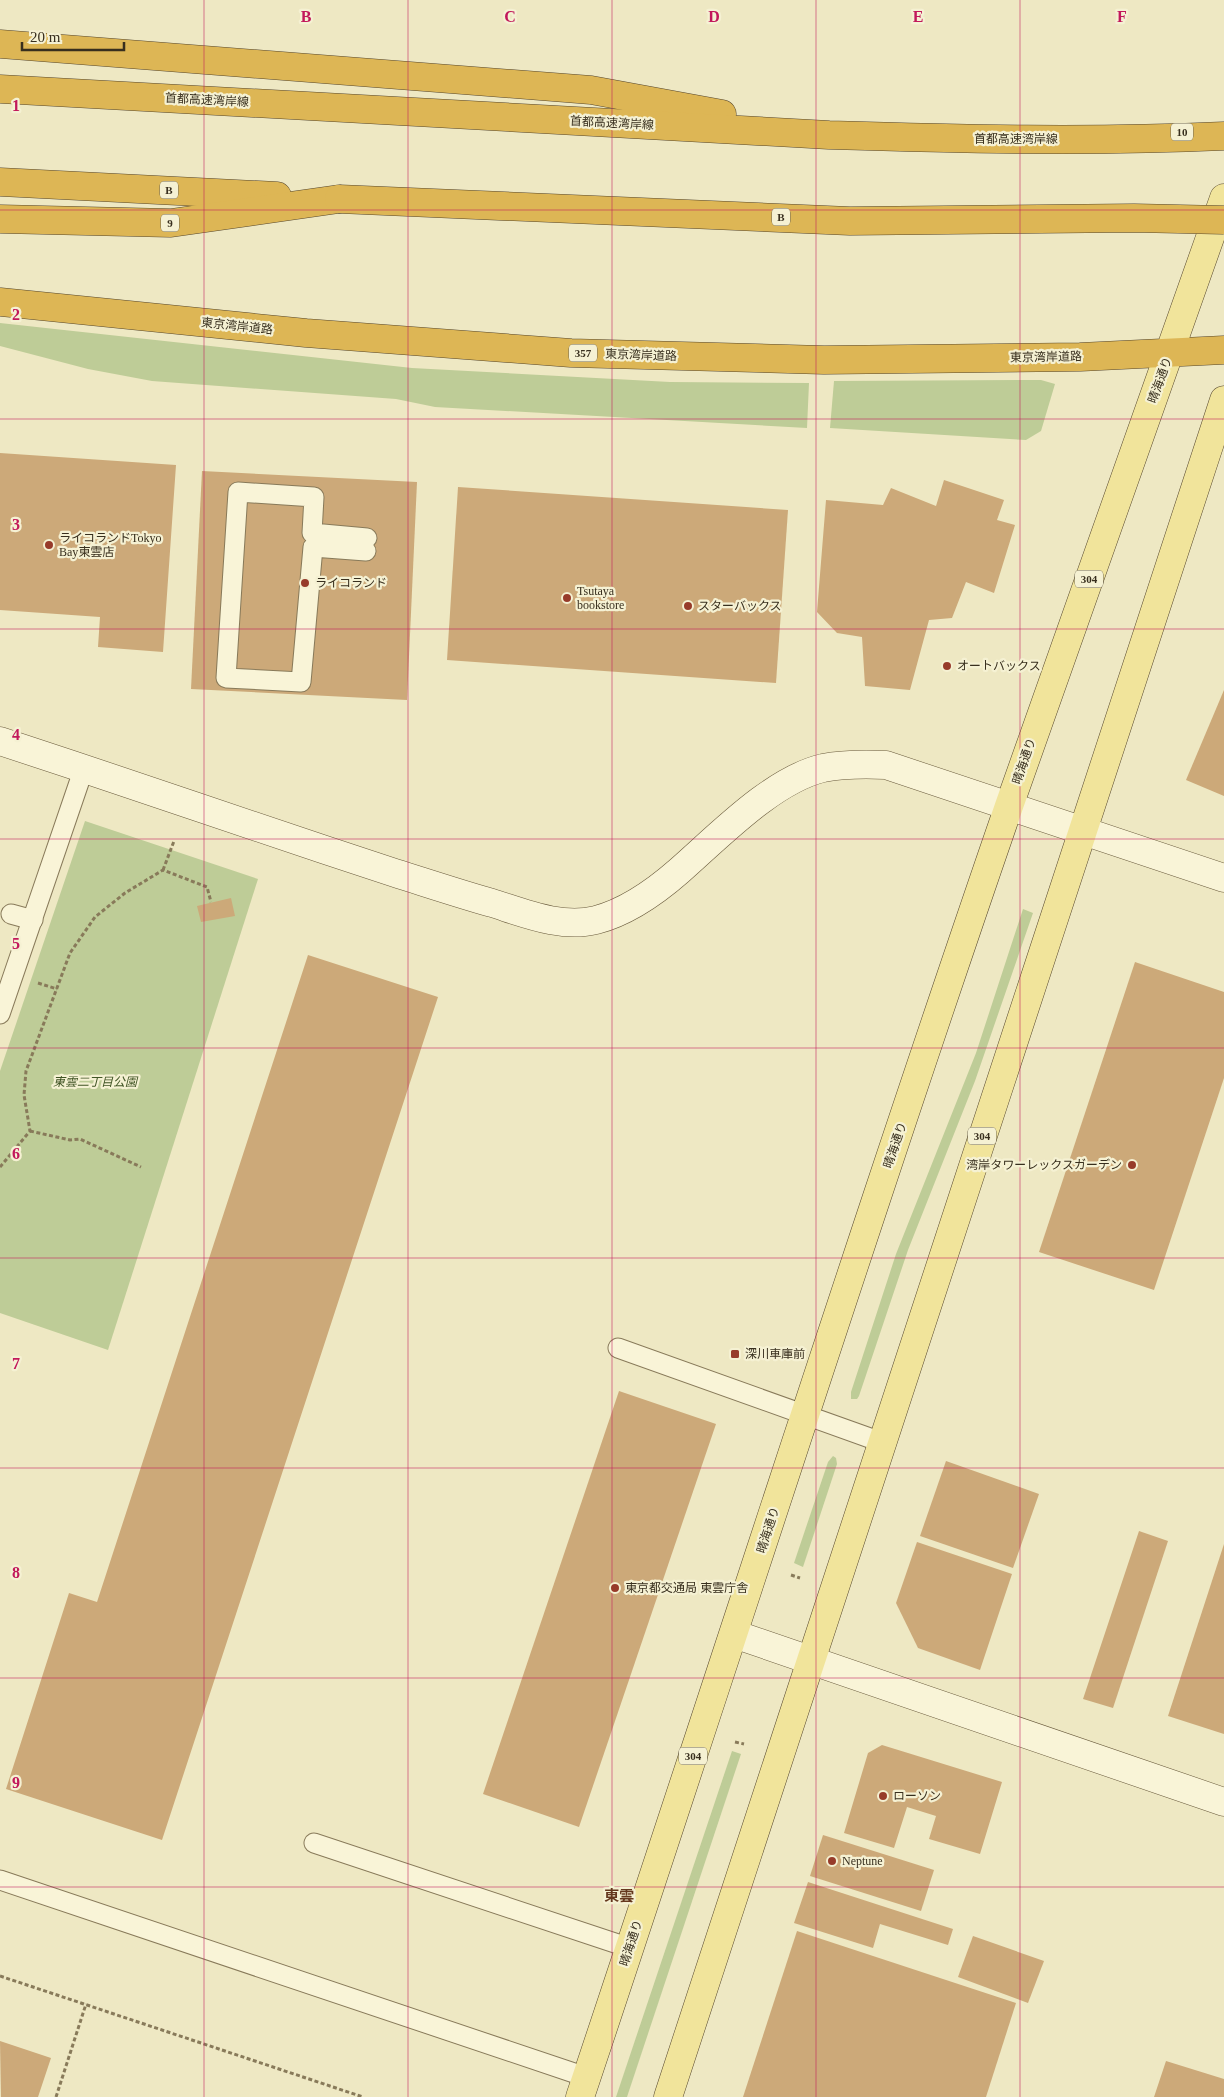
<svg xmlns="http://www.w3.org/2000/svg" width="1224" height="2097" viewBox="0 0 1224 2097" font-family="'Times New Roman','Noto Sans JP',serif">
  <rect width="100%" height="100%" fill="#eee8c3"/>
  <g fill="#becc97">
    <polygon points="0,323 412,368 670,382 809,383 807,428 435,407 396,399 152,381 88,369 0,346"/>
    <polygon points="1041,380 1055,384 1041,431 1026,440 830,428 834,381"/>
    <polygon points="85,821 258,879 108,1350 0,1313 0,1071"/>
    <polygon points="1023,909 1033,913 975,1081 908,1250 859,1396 857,1399 851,1399 851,1392 896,1254 976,1053"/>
    <polygon points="833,1456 836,1458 837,1464 803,1567 794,1563 828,1462"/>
    <polygon points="732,1751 741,1754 627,2097 616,2097"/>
  </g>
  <g fill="#cca979">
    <polygon points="0,453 176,465 163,652 98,647 100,617 0,610"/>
    <polygon points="202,471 417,482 407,700 191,689"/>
    <polygon points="944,480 1004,500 997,520 1015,525 994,593 966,582 952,618 929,620 910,690 865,686 862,637 837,633 817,612 826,500 883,505 891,488 936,506"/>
    <polygon points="458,487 788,510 776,683 447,660"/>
    <polygon points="1224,690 1224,796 1186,780"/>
    <polygon points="231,898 235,916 201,922 197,906"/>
    <polygon points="308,955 438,997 162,1840 6,1789 69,1593 97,1602"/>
    <polygon points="1135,962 1224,992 1224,1078 1154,1290 1039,1252"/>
    <polygon points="619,1391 716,1424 579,1827 483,1794"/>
    <polygon points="946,1461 1039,1494 1013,1568 920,1536"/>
    <polygon points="1139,1531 1168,1541 1113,1708 1083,1699"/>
    <polygon points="917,1542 1012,1574 980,1670 918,1648 896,1603"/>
    <polygon points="1224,1544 1224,1734 1168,1716"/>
    <polygon points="882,1745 1002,1782 980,1854 929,1839 936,1816 907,1807 894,1848 844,1833 868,1753"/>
    <polygon points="823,1835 934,1870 921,1911 810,1876"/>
    <polygon points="808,1882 953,1929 948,1945 880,1924 873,1948 794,1923"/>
    <polygon points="797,1931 1016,2003 986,2097 743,2097"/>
    <polygon points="973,1936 1044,1961 1028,2003 958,1977"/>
    <polygon points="0,2041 51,2058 38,2097 1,2097"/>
    <polygon points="1166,2061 1224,2079 1224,2097 1154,2097"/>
  </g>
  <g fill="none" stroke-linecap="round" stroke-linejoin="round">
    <g stroke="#887a5a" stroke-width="21">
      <g id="lane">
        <polyline points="366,551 313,547 301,682 226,678 238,492 314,497 312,533 367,538"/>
        <polyline points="11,914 33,920"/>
        <polyline points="0,1014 84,768"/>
        <polyline points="618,1348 881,1442"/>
        <polyline points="314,1843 630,1948"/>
        <polyline points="0,1880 586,2077"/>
      </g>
    </g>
    <g stroke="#6a5b3d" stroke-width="29">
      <g id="secondary">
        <path d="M0 741C132 784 263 830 395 873 427 883 460 894 492 903 524 913 562 929 596 920 627 912 655 892 679 871 718 837 772 780 823 768 844 764 865 764 886 765L1224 878"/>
        <polyline points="734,1634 1224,1802"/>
      </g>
    </g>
    <g stroke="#56472e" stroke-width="29">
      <g id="primary">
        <path d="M580 2097C724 1667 861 1235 1009 806 1079 603 1152 401 1224 198"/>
        <polyline points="668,2097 1224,400"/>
      </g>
    </g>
    <g stroke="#56472e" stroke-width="29">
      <g id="highway">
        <polyline points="0,44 591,90 722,114"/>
        <path d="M0 89 829 135C961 139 1092 142 1224 136"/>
        <polyline points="0,182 277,196"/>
        <polyline points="0,219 171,223 339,199"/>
        <polyline points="0,302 306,333 571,353 824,360 1080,357 1224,350"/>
      </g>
    </g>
    <g stroke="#887a5a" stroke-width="3" stroke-dasharray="4 2.5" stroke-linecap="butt">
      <polyline points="163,870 174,841"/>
      <polyline points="38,983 57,989"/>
      <polyline points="30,1131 70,1140 80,1139 141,1167"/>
      <polyline points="0,1167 30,1131 24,1095 26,1071 70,953 95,917 125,893 163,870 207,887 211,902"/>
      <polyline points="791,1575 800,1578"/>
      <polyline points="735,1742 744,1744"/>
      <polyline points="0,1976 363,2097"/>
      <polyline points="56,2097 86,2004"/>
    </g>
    <use href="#lane" stroke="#f9f4d7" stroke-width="19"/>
    <use href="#secondary" stroke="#f9f4d7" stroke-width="28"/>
    <use href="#primary" stroke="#f1e49b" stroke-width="28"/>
    <use href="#highway" stroke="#ddb655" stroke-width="28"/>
    <g stroke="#56472e" stroke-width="29" stroke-linecap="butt">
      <polyline id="highway-bridge" points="339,199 850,221 1134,218 1224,220"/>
    </g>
    <use href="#highway-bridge" stroke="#ddb655" stroke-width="28"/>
  </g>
  <path fill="none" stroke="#c2185b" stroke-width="1" stroke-opacity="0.55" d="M204 0V2097M408 0V2097M612 0V2097M816 0V2097M1020 0V2097M0 210H1224M0 419H1224M0 629H1224M0 839H1224M0 1048H1224M0 1258H1224M0 1468H1224M0 1678H1224M0 1887H1224"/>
  <g fill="#973b2a" stroke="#f5f1d3" stroke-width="2">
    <circle cx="49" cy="545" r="5"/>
    <circle cx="305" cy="583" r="5"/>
    <circle cx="567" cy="598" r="5"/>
    <circle cx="688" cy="606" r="5"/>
    <circle cx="947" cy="666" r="5"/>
    <circle cx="1132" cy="1165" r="5"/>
    <rect x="730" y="1349" width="10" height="10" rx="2.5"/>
    <circle cx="615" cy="1588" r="5"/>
    <circle cx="883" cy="1796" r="5"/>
    <circle cx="832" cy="1861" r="5"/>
  </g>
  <g text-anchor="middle" stroke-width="4.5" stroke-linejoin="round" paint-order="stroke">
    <g fill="#f5f1d3" stroke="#716954" stroke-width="1">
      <rect x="1171" y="123.5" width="22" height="17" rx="4"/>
      <rect x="160" y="181.5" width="18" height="17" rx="4"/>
      <rect x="772" y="208.5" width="18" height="17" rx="4"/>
      <rect x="161" y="214.5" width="18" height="17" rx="4"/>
      <rect x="569" y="344.5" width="28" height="17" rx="4"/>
      <rect x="1075" y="570.5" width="28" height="17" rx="4"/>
      <rect x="968" y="1127.5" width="28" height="17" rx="4"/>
      <rect x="679" y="1747.5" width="28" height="17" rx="4"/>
    </g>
    <g font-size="11" font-weight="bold" fill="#382f1e">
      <text x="1182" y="136">10</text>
      <text x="169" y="194">B</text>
      <text x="781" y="221">B</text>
      <text x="170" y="227">9</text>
      <text x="583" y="357">357</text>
      <text x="1089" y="583">304</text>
      <text x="982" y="1140">304</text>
      <text x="693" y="1760">304</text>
    </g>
    <g font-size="12" fill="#382f1e" stroke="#f5f1d3">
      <text transform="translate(207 100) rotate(3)" y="4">首都高速湾岸線</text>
      <text transform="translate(612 123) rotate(3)" y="4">首都高速湾岸線</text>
      <text x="1016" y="143">首都高速湾岸線</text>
      <text transform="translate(237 326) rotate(6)" y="4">東京湾岸道路</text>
      <text transform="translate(641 355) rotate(2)" y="4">東京湾岸道路</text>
      <text transform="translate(1046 357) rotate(-1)" y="4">東京湾岸道路</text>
      <text transform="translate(1160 380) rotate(-70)" y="4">晴海通り</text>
      <text transform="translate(1024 761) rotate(-71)" y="4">晴海通り</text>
      <text transform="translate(895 1145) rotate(-71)" y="4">晴海通り</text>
      <text transform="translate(768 1530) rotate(-72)" y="4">晴海通り</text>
      <text transform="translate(631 1943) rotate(-72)" y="4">晴海通り</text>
    </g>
    <g font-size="12" fill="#382f1e" stroke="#f5f1d3" text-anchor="start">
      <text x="59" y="542">ライコランドTokyo<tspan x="59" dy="14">Bay東雲店</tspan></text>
      <text x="315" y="587">ライコランド</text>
      <text x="577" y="595">Tsutaya<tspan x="577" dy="14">bookstore</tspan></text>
      <text x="698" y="610">スターバックス</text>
      <text x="957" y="670">オートバックス</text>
      <text x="1122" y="1169" text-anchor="end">湾岸タワーレックスガーデン</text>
      <text x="745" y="1358">深川車庫前</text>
      <text x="625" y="1592">東京都交通局 東雲庁舎</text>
      <text x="893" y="1800">ローソン</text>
      <text x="842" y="1865">Neptune</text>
    </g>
    <g font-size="12" font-style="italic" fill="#415525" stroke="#f5f1d3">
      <text x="95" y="1086">東雲二丁目公園</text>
    </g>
    <g font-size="15" font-weight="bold" fill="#65381e" stroke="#f5f1d3">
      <text x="619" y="1901">東雲</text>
    </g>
  </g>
  <g font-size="16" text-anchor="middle" font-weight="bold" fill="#c2185b" stroke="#f5f1d3" stroke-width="4.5" stroke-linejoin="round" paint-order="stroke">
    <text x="306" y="22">B</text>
    <text x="510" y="22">C</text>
    <text x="714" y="22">D</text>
    <text x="918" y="22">E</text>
    <text x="1122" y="22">F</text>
    <text x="16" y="111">1</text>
    <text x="16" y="320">2</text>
    <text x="16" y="530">3</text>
    <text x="16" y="740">4</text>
    <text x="16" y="949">5</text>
    <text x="16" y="1159">6</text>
    <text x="16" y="1369">7</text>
    <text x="16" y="1578">8</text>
    <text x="16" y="1788">9</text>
  </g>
  <path d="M22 42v8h102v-8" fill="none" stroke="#382f1e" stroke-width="2.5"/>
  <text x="30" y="42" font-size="15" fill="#382f1e" stroke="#f5f1d3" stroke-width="4" paint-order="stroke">20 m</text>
</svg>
